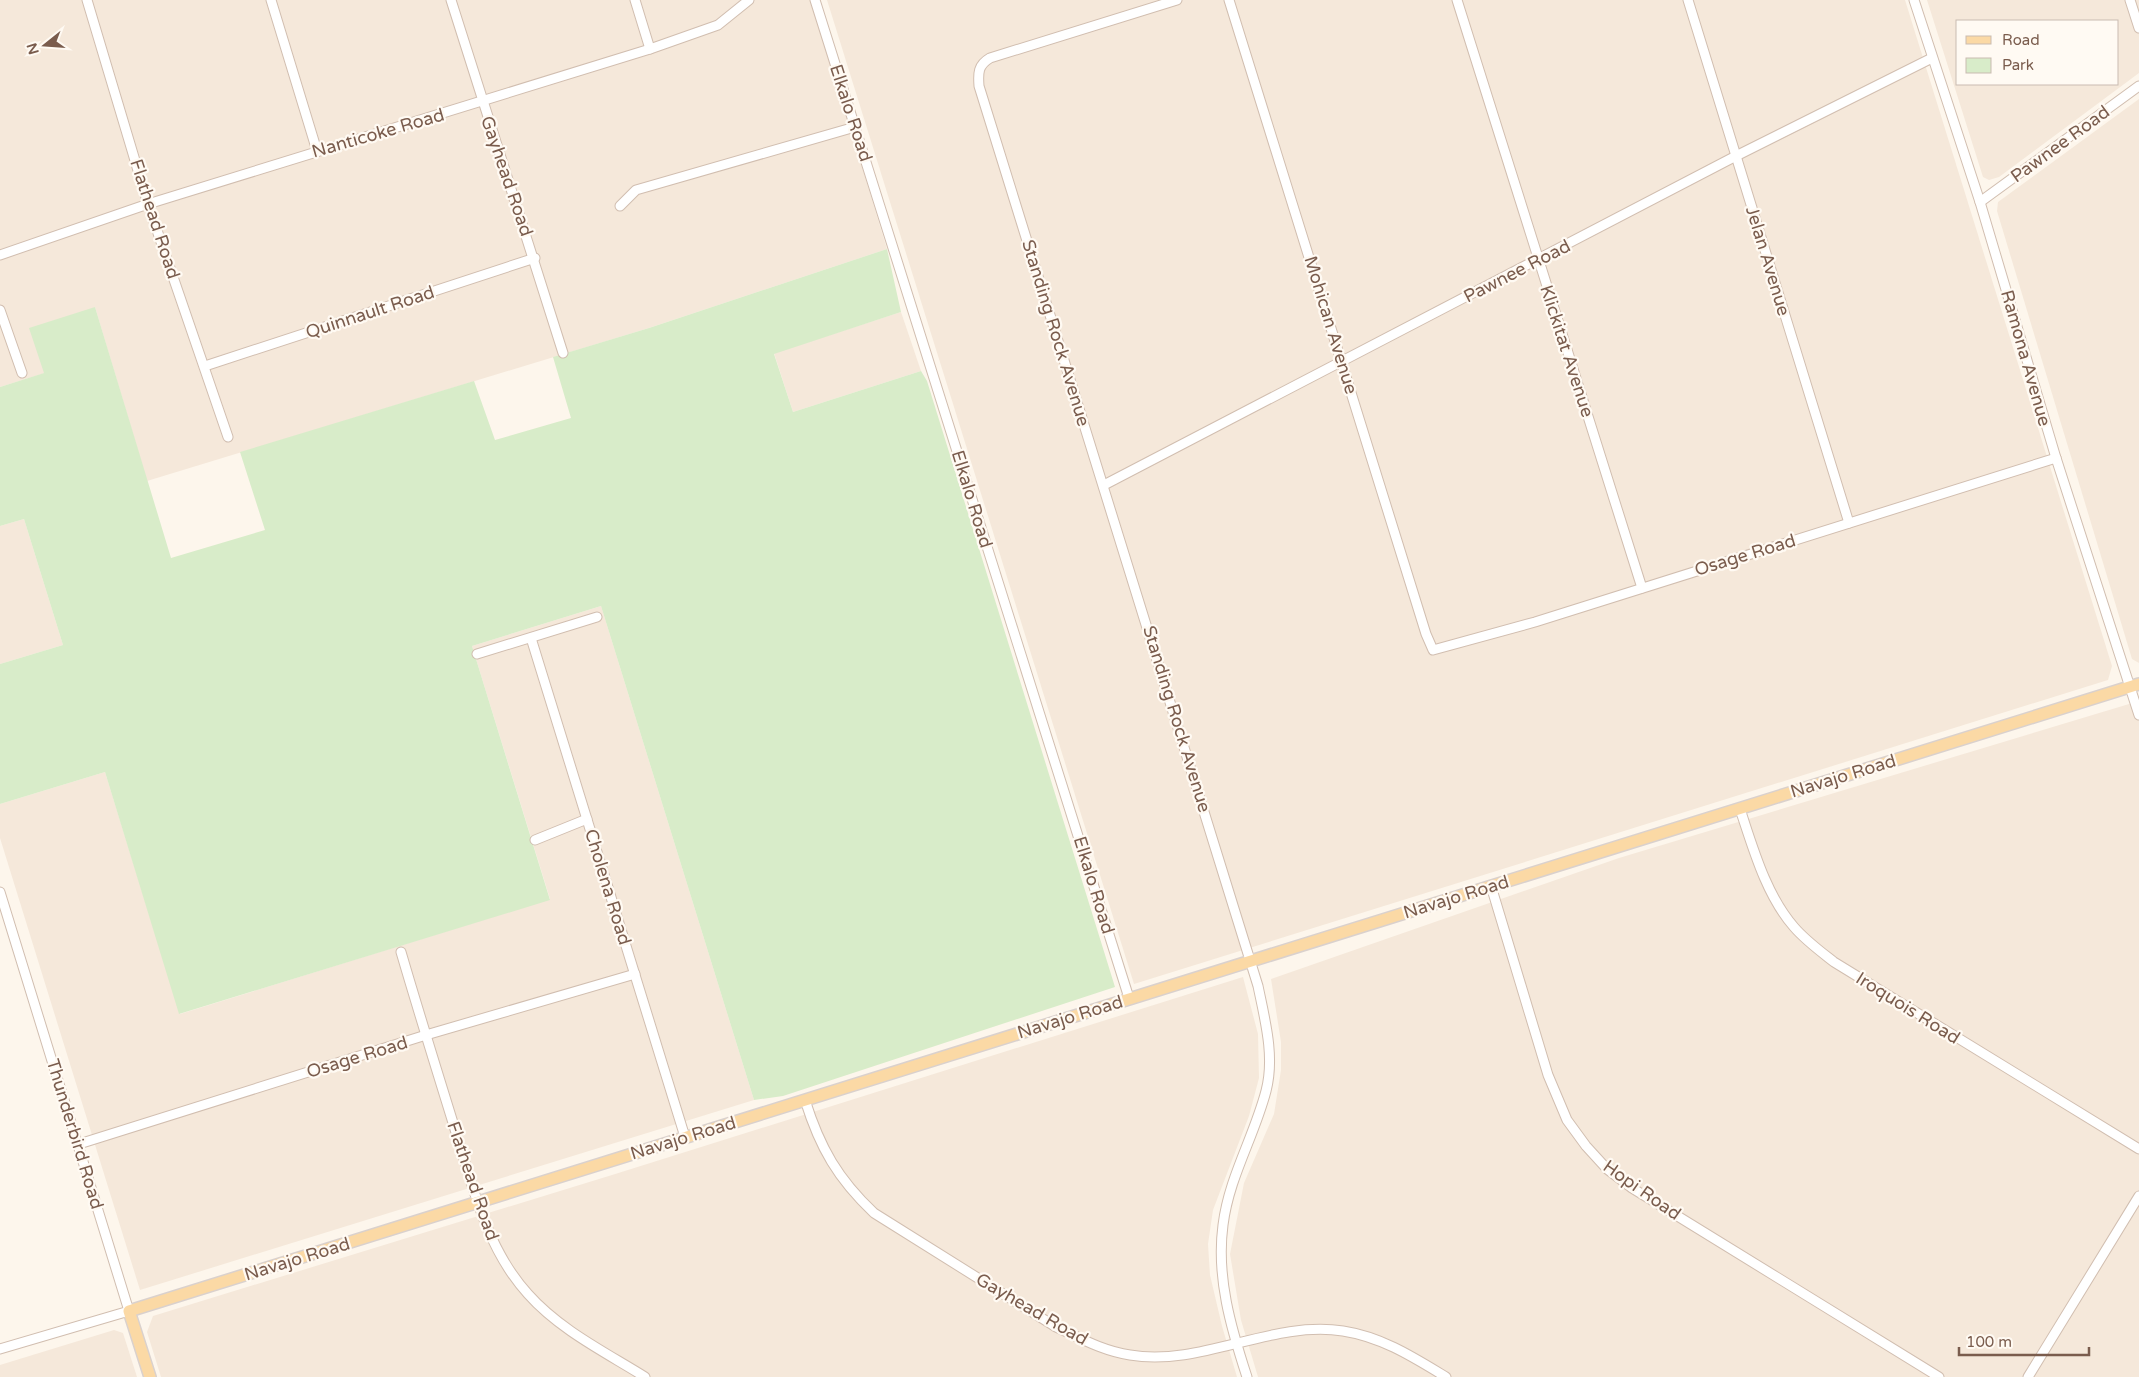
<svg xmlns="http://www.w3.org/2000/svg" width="2139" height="1377" viewBox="0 0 2139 1377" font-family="'Varela Round',sans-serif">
  <rect width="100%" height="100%" fill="#fdf6ec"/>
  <g fill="#f5e8da" fill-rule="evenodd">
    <polygon points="0,0 811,0 887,249 649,328 147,481 95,307 45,373 0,387"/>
    <polygon points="827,0 1905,0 2112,666 2108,680 1134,984"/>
    <path d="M1927 0H2139V73L1999 177 1989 180 1983 177ZM1958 21H2118V84H1958Z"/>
    <polygon points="2139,99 2139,663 2132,659 1997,211 1998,202"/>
    <polygon points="901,312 921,371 793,412 774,353"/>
    <polygon points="24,519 63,645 0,664 0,526"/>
    <polygon points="601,606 754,1100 140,1290 0,838 0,804 105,772 180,1014 550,899 472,646"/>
    <polygon points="2139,701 2139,1377 1258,1377 1241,1320 1230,1254 1244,1183 1274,1114 1281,1070 1281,1042 1271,979 1619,858"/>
    <polygon points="1243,977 1258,1034 1259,1078 1249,1116 1213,1210 1208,1244 1210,1275 1222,1326 1237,1377 161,1377 147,1332 153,1316 612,1175"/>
    <polygon points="114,1330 123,1333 137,1377 0,1377 0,1365"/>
  </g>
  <polygon fill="#d8ecc9" points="887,249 901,312 774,354 793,412 921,371 927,381 1115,987 783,1096 754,1100 601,606 472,646 550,900 179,1014 105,772 0,804 0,664 63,645 24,519 0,526 0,387 44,373 29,328 95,307 171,558 265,530 240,452 474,381 495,440 571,418 553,357 649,328"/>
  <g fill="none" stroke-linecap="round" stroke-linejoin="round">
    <g stroke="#d1beb0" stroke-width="11">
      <g id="minor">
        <polyline points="87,0 148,204 228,437"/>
        <polyline points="271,0 317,151"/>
        <polyline points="451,0 563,353"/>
        <polyline points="635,0 650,49"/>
        <polyline points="815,0 1129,998"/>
        <path d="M1177 0 990 58C978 65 978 73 979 86L1258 986C1265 1020 1275 1057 1266 1091 1254 1137 1229 1177 1223 1225 1216 1277 1231 1328 1247 1377"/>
        <polyline points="1229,0 1426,634 1433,650 1535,622 2056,458"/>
        <polyline points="1457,0 1642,588"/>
        <polyline points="1688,0 1849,523"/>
        <polyline points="1914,0 1980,202 2056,458 2139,715"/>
        <polyline points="2130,0 2139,28"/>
        <polyline points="1980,202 2139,86"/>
        <polyline points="620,206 636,190 855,127"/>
        <polyline points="0,255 148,204 650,49 718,25 749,0"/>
        <polyline points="0,310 22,373"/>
        <polyline points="205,366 535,258"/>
        <polyline points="1104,485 1736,156 1932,58"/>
        <polyline points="531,638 685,1137"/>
        <polyline points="477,654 597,617"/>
        <path d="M1740 809C1753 848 1766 895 1794 927 1805 940 1820 951 1834 962L2139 1149"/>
        <polyline points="535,840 587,819"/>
        <polyline points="1491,886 1548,1075 1567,1120 1586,1146 1607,1169 1632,1188 1939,1377"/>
        <polyline points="0,892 129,1311 0,1349"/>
        <path d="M401 952C418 1010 436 1068 454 1126 472 1184 486 1248 528 1294 560 1330 605 1352 645 1377"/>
        <path d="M805 1100C820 1148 838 1179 874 1213L1056 1327C1080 1338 1103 1351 1130 1355 1202 1367 1271 1320 1343 1331 1382 1337 1413 1357 1446 1377"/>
        <polyline points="79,1144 426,1035 635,974"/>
        <polyline points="2028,1377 2139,1196"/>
      </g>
    </g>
    <g stroke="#dad1cd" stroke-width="14">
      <polyline id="major" points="150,1377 129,1311 2139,684"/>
    </g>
    <use href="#minor" stroke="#fff" stroke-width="9"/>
    <use href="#major" stroke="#fbd9a5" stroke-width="11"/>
  </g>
  <g text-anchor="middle" stroke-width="4.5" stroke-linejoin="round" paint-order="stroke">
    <g font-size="18" fill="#7a5c4d" stroke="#fffaf3">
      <text transform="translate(851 113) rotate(72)" y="6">Elkalo Road</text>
      <text transform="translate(378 133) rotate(-16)" y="6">Nanticoke Road</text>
      <text transform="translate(2060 144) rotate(-36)" y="6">Pawnee Road</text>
      <text transform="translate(507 176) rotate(71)" y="6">Gayhead Road</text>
      <text transform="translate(155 219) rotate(72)" y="6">Flathead Road</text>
      <text transform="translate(1768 261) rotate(73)" y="6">Jelan Avenue</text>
      <text transform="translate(1517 271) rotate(-27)" y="6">Pawnee Road</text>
      <text transform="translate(370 312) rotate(-18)" y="6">Quinnault Road</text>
      <text transform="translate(1331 325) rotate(73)" y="6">Mohican Avenue</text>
      <text transform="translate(1056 333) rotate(73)" y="6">Standing Rock Avenue</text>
      <text transform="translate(1567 351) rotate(72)" y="6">Klickitat Avenue</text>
      <text transform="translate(2026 358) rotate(74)" y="6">Ramona Avenue</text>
      <text transform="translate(972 499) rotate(73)" y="6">Elkalo Road</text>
      <text transform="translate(1745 555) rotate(-17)" y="6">Osage Road</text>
      <text transform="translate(1177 719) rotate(73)" y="6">Standing Rock Avenue</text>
      <text transform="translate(1843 776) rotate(-17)" y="6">Navajo Road</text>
      <text transform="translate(1094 885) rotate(73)" y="6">Elkalo Road</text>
      <text transform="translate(608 887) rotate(73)" y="6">Cholena Road</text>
      <text transform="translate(1456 897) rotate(-17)" y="6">Navajo Road</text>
      <text transform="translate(1908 1008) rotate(32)" y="6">Iroquois Road</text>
      <text transform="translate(1070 1017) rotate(-17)" y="6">Navajo Road</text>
      <text transform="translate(357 1057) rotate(-17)" y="6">Osage Road</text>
      <text transform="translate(75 1134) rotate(73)" y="6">Thunderbird Road</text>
      <text transform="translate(683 1138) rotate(-17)" y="6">Navajo Road</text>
      <text transform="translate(473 1181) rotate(71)" y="6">Flathead Road</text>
      <text transform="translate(1642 1190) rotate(35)" y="6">Hopi Road</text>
      <text transform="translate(297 1259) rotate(-17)" y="6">Navajo Road</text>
      <text transform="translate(1032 1309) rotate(30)" y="6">Gayhead Road</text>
    </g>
  </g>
  <rect x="1956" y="20" width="162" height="65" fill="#fffaf3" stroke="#cabbb1"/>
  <rect x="1966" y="36" width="25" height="8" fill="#fbd9a5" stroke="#cabbb1"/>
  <text x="2002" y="45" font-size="15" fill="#7a5c4d">Road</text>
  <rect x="1966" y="58" width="25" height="15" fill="#d8ecc9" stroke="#cabbb1"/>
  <text x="2002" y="70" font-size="15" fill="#7a5c4d">Park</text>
  <g transform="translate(45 45) rotate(253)" stroke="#fffaf3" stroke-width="4" paint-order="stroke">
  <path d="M0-4L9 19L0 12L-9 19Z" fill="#7a5c4d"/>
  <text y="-8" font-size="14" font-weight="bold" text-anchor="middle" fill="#7a5c4d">N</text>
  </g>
  <path d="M1959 1347v8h130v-8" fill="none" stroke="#7a5c4d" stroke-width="2.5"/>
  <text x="1966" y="1347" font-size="15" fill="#7a5c4d" stroke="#fffaf3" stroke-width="4" paint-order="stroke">100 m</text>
</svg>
